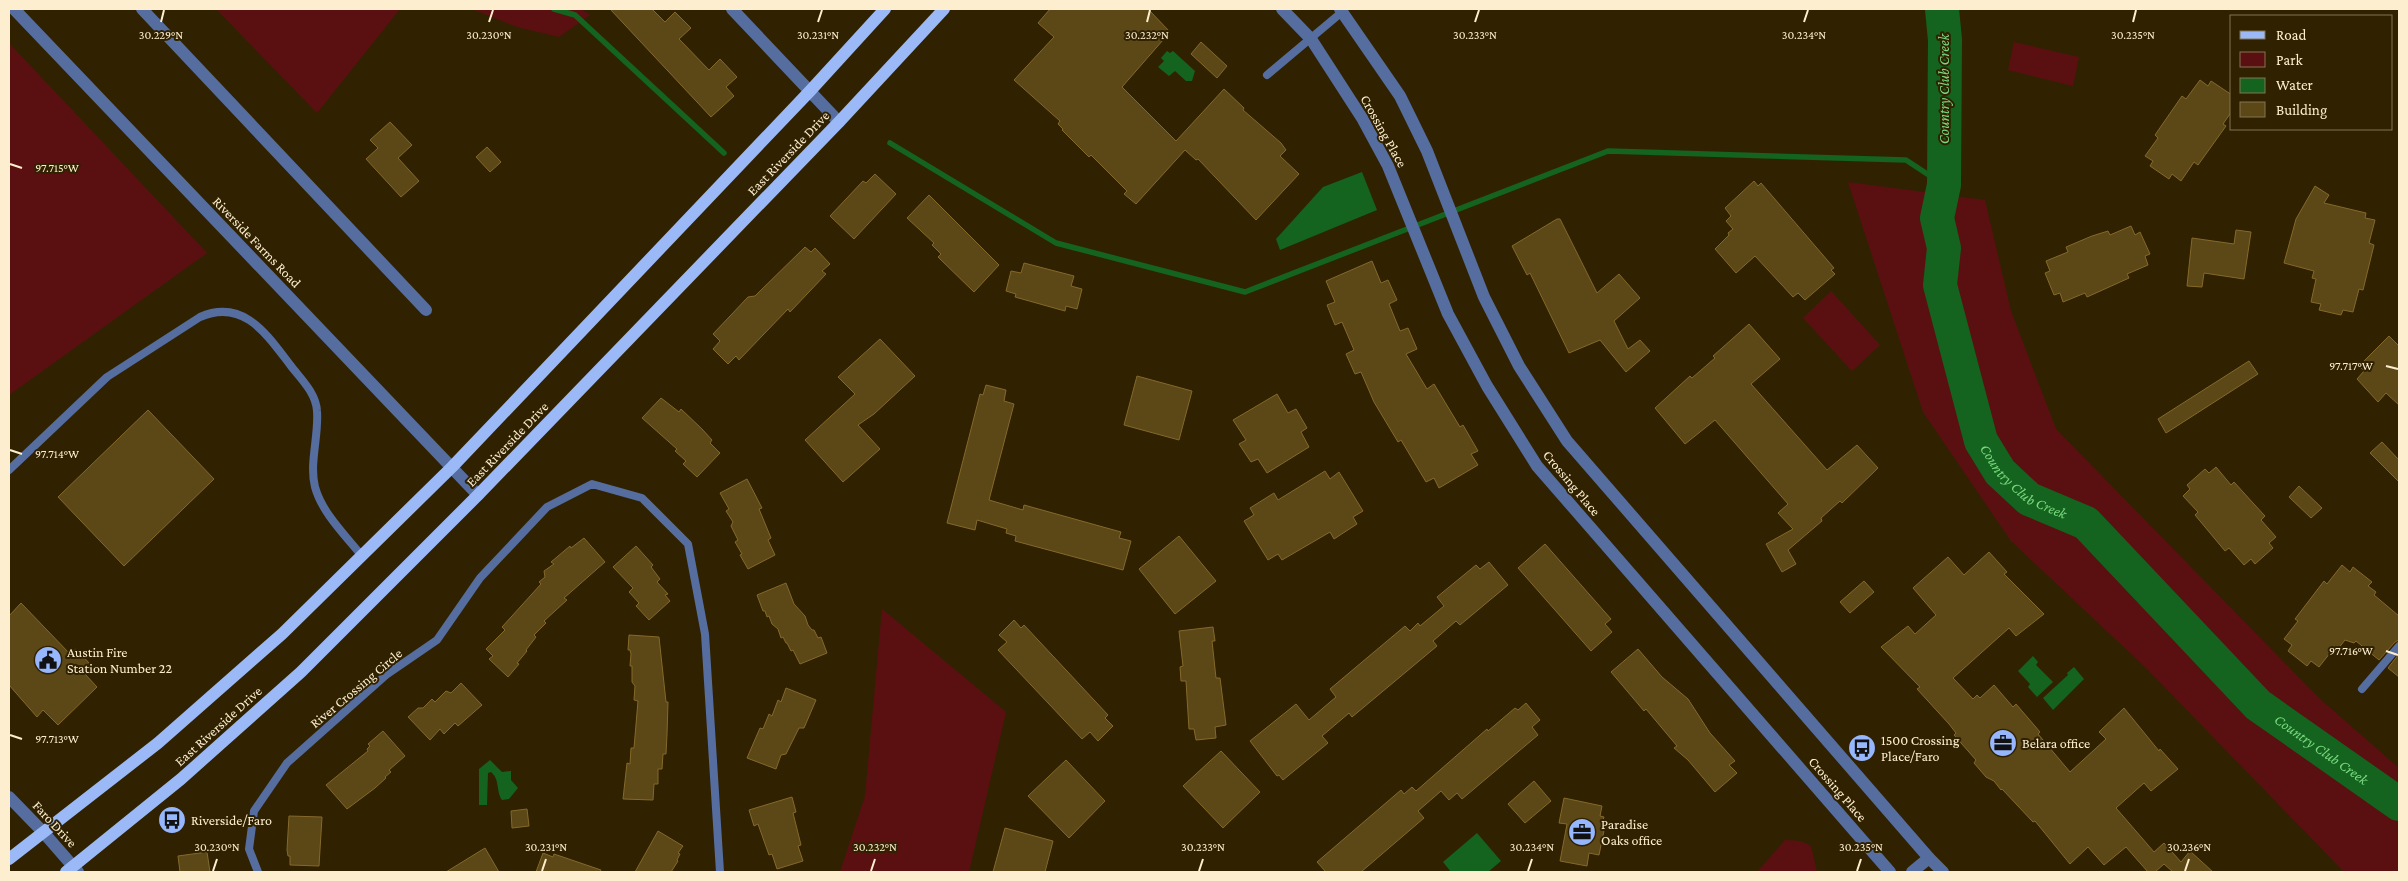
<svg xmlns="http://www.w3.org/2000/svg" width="2408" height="881" viewBox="0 0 2408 881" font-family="'Crimson Pro',serif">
  <rect width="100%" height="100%" fill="#302201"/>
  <g fill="#5a1011">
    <polygon points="216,9 400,9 317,113"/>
    <polygon points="472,9 581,9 590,15 559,37 517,27"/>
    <polygon points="2014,42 2079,57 2073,86 2008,70"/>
    <polygon points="9,43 207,253 9,395"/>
    <polygon points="1848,182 1985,200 2011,311 2056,429 2320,699 2399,768 2399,872 2344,872 2145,667 2011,541 1923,412"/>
    <polygon points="1831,291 1880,345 1852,371 1803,318"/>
    <polygon points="882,609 1006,712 969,872 840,872 865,796"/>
    <polygon points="1785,840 1801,841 1811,846 1817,872 1757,872"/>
  </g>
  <g fill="#14631f">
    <polygon points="1167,51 1170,53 1173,51 1195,71 1192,81 1186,81 1175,71 1169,76 1158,67 1164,61 1161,58"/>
    <polygon points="1362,172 1377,210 1280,250 1276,239 1323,187"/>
    <polygon points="2033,656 2038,662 2036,665 2053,682 2037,697 2028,687 2030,684 2018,671"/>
    <polygon points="2074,667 2084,679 2053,710 2043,698 2068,675 2067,673"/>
    <path d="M490 760 502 772 511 771V780L518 788 509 799 502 800C496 792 500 779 491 772L488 773 487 805H479V769Z"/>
    <polygon points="1477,833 1501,861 1488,872 1451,872 1443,862"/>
  </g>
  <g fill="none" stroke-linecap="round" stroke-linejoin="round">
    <g stroke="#14631f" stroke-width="5.5">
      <polyline points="554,9 575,15 724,153"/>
      <polyline points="890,143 1056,243 1245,292 1608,151 1906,160 1944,185"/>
    </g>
    <path stroke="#14631f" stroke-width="34" id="s1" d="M1942 9 1945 40 1944 185 1937 218 1944 248 1940 285 1981 441 2000 472 2029 499 2086 523 2258 705 2399 804"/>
  </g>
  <g fill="#5c4717" stroke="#85692b">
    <polygon points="610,9 652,9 665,22 675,12 691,28 679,39 709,70 720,59 737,77 726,87 734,96 711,117"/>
    <polygon points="1050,9 1148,9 1170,32 1122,87 1176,141 1224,89 1244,108 1243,110 1281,143 1286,150 1280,156 1299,174 1256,220 1198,159 1196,160 1185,150 1136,204 1124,194 1127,191 1091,155 1089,157 1062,130 1063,129 1058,124 1060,121 1014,80 1054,37 1038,23"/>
    <polygon points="1201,42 1227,66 1217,78 1191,54"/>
    <polygon points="2200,80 2208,86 2211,81 2232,95 2232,111 2223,124 2226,126 2198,165 2194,162 2181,181 2172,174 2169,179 2150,166 2153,161 2145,156 2158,138 2155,135 2182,96 2186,99"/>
    <polygon points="390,122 412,145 398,158 419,181 401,197 366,159 378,148 370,140"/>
    <polygon points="487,147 501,162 490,172 476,157"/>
    <polygon points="875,174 896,194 854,239 830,216 863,181 866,183"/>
    <polygon points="1754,181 1758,186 1761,183 1834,268 1831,270 1835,274 1805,300 1798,293 1793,297 1755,256 1736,273 1715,249 1729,235 1728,233 1733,229 1726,221 1731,216 1725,208"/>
    <polygon points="2315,186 2329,195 2324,203 2366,213 2365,218 2375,220 2369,243 2374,245 2363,290 2359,289 2353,312 2343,310 2341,315 2319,310 2321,304 2311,302 2316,279 2312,278 2314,271 2284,263 2296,219"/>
    <polygon points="929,195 999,265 974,292 938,257 941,254 932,245 934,243 907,218"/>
    <polygon points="1557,219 1560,219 1597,293 1619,274 1640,298 1614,321 1628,349 1640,340 1650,351 1626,372 1600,340 1569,353 1530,273 1527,275 1512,246"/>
    <polygon points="2131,226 2135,235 2140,232 2150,254 2145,256 2148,265 2127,274 2129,278 2087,297 2085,293 2063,302 2060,293 2054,295 2045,273 2050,271 2046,261 2068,252 2066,247 2092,236 2108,231 2110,235"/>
    <polygon points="2236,230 2251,232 2244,279 2204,273 2202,287 2187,286 2192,238 2234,244"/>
    <polygon points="805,247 811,252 815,248 830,264 822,271 826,274 790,312 788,309 739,360 736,356 728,364 713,349 720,341 713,334 748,297 755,296"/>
    <polygon points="1372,261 1381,283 1388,280 1397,300 1389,304 1400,331 1408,328 1417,349 1406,354 1427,389 1434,384 1460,427 1463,425 1478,451 1471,454 1478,465 1439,488 1434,478 1426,482 1401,440 1398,442 1374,402 1361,372 1355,374 1346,354 1354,350 1342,322 1335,325 1327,305 1335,302 1326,281"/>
    <polygon points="1024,263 1074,276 1071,286 1082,289 1077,309 1066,306 1065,311 1015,297 1016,294 1006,291 1011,271 1021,273"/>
    <polygon points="1749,324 1780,359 1751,384 1827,470 1857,445 1878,468 1842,503 1840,501 1821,518 1822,521 1788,550 1796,564 1782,572 1766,544 1793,529 1778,513 1788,504 1715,420 1685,444 1655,408 1690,376 1692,378 1715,358 1713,356"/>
    <polygon points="2389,336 2399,346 2399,405 2386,393 2378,402 2357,379 2364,371 2359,366"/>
    <polygon points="880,339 915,376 874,414 858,425 880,449 843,482 805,440 855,394 838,377"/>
    <polygon points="2249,361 2258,374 2166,433 2158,419"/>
    <polygon points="1137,376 1192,391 1179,440 1124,425"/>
    <polygon points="986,385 1006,390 1004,401 1014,404 989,500 1023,510 1024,505 1121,532 1119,538 1131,541 1123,570 1015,541 1016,536 1006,533 1007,529 977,520 975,530 947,523 980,394 983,395"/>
    <polygon points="1277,394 1288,413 1296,409 1307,428 1301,432 1309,447 1267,473 1258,459 1251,462 1239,444 1246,440 1233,420"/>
    <polygon points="661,398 679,412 681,409 702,429 712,440 710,443 720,453 697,477 683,464 686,461 675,451 677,449 642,418"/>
    <polygon points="148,410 214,479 124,566 58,497"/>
    <polygon points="2382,442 2399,460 2399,482 2370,453"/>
    <polygon points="2216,467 2231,485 2234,482 2253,503 2265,516 2261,520 2276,537 2269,543 2273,548 2255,564 2251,559 2244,565 2229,548 2225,551 2195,515 2198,512 2183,496 2190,489 2187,485 2205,469 2209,473"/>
    <polygon points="1325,471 1330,479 1339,472 1363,511 1353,517 1357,524 1334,539 1330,532 1282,560 1278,554 1268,560 1244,521 1254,515 1250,508 1274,493 1278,500"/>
    <polygon points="747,479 762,508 759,509 771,538 768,540 775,555 748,569 740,555 742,554 735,542 738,540 731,526 733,522 726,511 729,509 720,493"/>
    <polygon points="2299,486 2322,508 2311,518 2289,497"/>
    <polygon points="1179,536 1216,581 1175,614 1139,569"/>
    <polygon points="584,538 605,562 564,598 567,600 544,621 546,623 534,635 536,637 526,650 527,651 517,663 519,664 508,677 489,659 493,656 486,649 505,630 502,627 541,584 539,582 545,577 544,571 554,564 551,562 570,546 571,548"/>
    <polygon points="1545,544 1611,619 1605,624 1612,632 1591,651 1518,568"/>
    <polygon points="636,546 653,565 651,567 660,579 657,582 668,594 665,595 670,601 649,620 636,606 639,603 629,592 633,588 613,567"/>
    <polygon points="1989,552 2007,572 2004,574 2044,614 2016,636 2009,628 1953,678 1973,699 1977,695 1980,698 1994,685 2013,707 2016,704 2040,732 2038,734 2070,772 2106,739 2099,732 2124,708 2159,751 2160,749 2178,769 2151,791 2144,783 2116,808 2154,852 2164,843 2181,862 2190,851 2213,872 2173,872 2164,864 2155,872 2148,872 2126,847 2104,865 2088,847 2070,864 2035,821 2033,822 2002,789 2001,790 1994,781 1986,777 1974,763 1976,760 1954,735 1956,733 1949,724 1917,689 1920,687 1881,647 1908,626 1915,634 1936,615 1913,588 1948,557 1964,575"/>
    <polygon points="1489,562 1508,585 1460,625 1456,621 1433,641 1437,646 1352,717 1349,713 1322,736 1328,743 1283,780 1279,775 1277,776 1250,741 1296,704 1309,720 1336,697 1330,689 1405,626 1410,631 1418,623 1420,626 1444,606 1437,597 1476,565 1480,569"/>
    <polygon points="2342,565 2350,572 2353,567 2372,582 2368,586 2376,592 2374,595 2399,616 2399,640 2395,642 2379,660 2356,641 2354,643 2345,640 2337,650 2334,648 2319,667 2311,661 2307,666 2288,651 2292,645 2284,639 2298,621 2295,619 2324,581 2327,584"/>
    <polygon points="1864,581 1874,592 1850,613 1840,602"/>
    <polygon points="786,583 794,604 805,616 808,625 812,630 814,630 818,638 821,637 827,653 800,664 793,650 791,651 787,643 786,643 783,637 781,638 778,629 772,624 769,616 767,617 765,611 763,611 757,595"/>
    <polygon points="21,603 70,654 76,649 91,665 84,673 97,687 58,725 43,710 37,717 9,685 9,616"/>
    <polygon points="1014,620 1021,628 1024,625 1108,715 1105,718 1113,726 1098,741 1090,732 1082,739 998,650 1007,642 999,635"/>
    <polygon points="1213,627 1215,641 1212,641 1216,678 1220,678 1226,725 1215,727 1216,738 1196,740 1194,729 1189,729 1186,681 1181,681 1180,667 1183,666 1179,631"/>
    <polygon points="629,635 659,637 666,702 668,702 667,734 666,754 663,754 662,769 658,769 658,784 654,784 653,800 623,799 627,763 630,764 631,748 634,748 638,701 634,700 635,686 632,682 632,666 630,666 631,654 630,650 628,650"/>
    <polygon points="1638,649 1662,677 1688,699 1710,733 1735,761 1729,765 1737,773 1715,792 1688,760 1674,748 1677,746 1646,709 1644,711 1611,672"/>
    <polygon points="2399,654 2399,677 2388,668"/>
    <polygon points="461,683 482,705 458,726 455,723 444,734 440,729 430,740 408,717 418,708 423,708 432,699 435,702 446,691 451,693"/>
    <polygon points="786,688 816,700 804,728 799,728 786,754 781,755 776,769 747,758 760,728 763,729 769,714 772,716 778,700 781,702"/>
    <polygon points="1526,703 1540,720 1532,727 1538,735 1462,799 1457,793 1449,800 1441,791 1418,811 1424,818 1361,872 1326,872 1317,862 1401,790 1404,794 1412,787 1416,791 1487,729 1488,731 1515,708 1518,710"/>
    <polygon points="383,731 405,756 389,770 391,772 385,777 386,778 375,788 347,809 326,785 368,751 367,749 370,746 368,744"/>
    <polygon points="1221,751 1260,792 1223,828 1183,786"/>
    <polygon points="1066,760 1105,801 1069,838 1028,796"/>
    <polygon points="1534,781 1551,801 1525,823 1508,804"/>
    <polygon points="792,797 796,812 793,813 801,845 798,846 803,861 777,869 772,854 769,855 758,824 754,826 749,810"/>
    <polygon points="1564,798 1602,806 1600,816 1604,817 1603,820 1606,821 1599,855 1589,853 1587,866 1560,861 1567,824 1559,823"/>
    <polygon points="527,809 529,826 512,828 511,811"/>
    <polygon points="289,816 322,817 319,866 290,865 290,856 288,856 287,850"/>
    <polygon points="1005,828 1053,841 1045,872 993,872"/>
    <polygon points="658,831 683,846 678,853 680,854 677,860 678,861 671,872 635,872"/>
    <polygon points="485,848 499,872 446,872"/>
    <polygon points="207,852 210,872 180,872 178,856"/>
    <polygon points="543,853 553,857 554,854 601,870 600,872 536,872"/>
  </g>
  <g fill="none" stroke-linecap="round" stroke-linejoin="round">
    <g stroke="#566da0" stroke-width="8">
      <polyline points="1267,75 1342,12"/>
      <path d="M9 470 107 377 200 317C244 298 267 335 291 366 301 379 316 393 317 411 319 436 309 463 315 487 322 513 346 536 362 556"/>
      <polyline points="2362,689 2399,646"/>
      <polyline points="258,872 249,849 254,811 287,763 386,675 437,640 480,578 547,507 592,484 642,498 688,544 705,634 720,872"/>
    </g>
    <g stroke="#566da0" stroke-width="12">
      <polyline points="14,9 478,495"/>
      <polyline points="142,9 426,310"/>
      <polyline points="732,9 839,122"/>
      <polyline points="9,797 44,833"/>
      <polyline points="1929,858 1943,872"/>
    </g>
    <g stroke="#566da0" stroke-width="12">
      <polyline points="1282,9 1311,39 1362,118 1388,166 1448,314 1487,386 1537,466 1890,872"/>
      <polyline points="1340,9 1400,96 1427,151 1484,297 1519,366 1567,441 1929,858 1912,872"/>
      <polyline points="44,833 78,872"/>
    </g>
    <g stroke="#9cb9f7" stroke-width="12">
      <polyline points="9,859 158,743 282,634 452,467 810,91 885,9"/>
      <polyline points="66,872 181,779 301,672 478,495 839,122 944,9"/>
    </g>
  </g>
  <path fill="none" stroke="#fdeecf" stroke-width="2" d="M161 22 164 10M489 22 493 10M818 22 822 10M1147 22 1150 10M1475 22 1479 10M1804 22 1808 10M2133 22 2136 10M10 164 22 168M2386 366 2398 369M10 450 22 454M2386 651 2398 655M10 735 22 739M213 871 217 859M542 871 546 859M871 871 875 859M1199 871 1203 859M1528 871 1532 859M1857 871 1861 859M2185 871 2189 859"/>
  <defs>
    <g id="civic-disc" transform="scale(1.4375)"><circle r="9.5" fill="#96b6fd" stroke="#302201"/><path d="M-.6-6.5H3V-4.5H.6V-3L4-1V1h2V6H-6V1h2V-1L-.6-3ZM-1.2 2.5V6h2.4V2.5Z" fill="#111"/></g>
    <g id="office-disc" transform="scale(1.4375)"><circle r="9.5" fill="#96b6fd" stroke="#302201"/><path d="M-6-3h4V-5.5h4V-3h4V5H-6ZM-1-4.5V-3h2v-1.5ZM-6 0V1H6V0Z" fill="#111"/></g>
    <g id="bus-disc" transform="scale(1.4375)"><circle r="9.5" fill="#96b6fd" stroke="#302201"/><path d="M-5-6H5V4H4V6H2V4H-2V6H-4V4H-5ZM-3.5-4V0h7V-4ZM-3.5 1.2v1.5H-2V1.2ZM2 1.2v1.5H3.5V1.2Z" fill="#111"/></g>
  </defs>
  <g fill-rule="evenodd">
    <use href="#civic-disc" x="48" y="660"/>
    <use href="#office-disc" x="2003" y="743"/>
    <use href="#bus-disc" x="1862" y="748"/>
    <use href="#bus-disc" x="172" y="820"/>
    <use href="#office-disc" x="1582" y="832"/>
  </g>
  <g text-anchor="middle" stroke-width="4" stroke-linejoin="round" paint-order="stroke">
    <g font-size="14" fill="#fdeecf" stroke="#302201">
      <text transform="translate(1384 131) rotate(61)" y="5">Crossing Place</text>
      <text transform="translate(788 153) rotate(-46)" y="5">East Riverside Drive</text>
      <text transform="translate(257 242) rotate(46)" y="5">Riverside Farms Road</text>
      <text transform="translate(507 444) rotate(-46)" y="5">East Riverside Drive</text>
      <text transform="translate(1572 483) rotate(50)" y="5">Crossing Place</text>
      <text transform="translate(356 688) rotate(-40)" y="5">River Crossing Circle</text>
      <text transform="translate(218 726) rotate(-42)" y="5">East Riverside Drive</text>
      <text transform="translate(1838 789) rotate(49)" y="5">Crossing Place</text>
      <text transform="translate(55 824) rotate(47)" y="5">Faro Drive</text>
    </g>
    <g font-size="14" fill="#fdeecf" stroke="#302201" text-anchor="start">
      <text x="67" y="657">Austin Fire<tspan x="67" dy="16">Station Number 22</tspan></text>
      <text x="1881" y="745">1500 Crossing<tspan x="1881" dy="16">Place/Faro</tspan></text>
      <text x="2022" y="748">Belara office</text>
      <text x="191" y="825">Riverside/Faro</text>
      <text x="1601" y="829">Paradise<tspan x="1601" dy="16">Oaks office</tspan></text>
    </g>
    <g font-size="15" font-style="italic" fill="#79d97e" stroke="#302201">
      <text transform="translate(1944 89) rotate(-90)" y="5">Country Club Creek</text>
      <text dy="5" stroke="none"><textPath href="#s1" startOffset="500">Country Club Creek</textPath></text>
      <text dy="5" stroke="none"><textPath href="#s1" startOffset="905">Country Club Creek</textPath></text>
    </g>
  </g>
  <g font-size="12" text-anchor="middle" fill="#fdeecf" stroke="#302201" stroke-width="4" stroke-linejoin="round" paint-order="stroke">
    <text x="161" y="39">30.229°N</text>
    <text x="489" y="39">30.230°N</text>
    <text x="818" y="39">30.231°N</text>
    <text x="1147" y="39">30.232°N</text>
    <text x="1475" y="39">30.233°N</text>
    <text x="1804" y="39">30.234°N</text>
    <text x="2133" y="39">30.235°N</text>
    <text x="57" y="172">97.715°W</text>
    <text x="2351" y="370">97.717°W</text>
    <text x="57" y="458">97.714°W</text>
    <text x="2351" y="655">97.716°W</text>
    <text x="57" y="743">97.713°W</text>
    <text x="2189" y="851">30.236°N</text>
    <text x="217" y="851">30.230°N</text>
    <text x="546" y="851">30.231°N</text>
    <text x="875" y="851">30.232°N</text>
    <text x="1203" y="851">30.233°N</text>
    <text x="1532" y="851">30.234°N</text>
    <text x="1861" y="851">30.235°N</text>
  </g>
  <rect width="2408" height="881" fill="none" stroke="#fdeecf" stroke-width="20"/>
  <rect x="2230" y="15" width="162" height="115" fill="#302201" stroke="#827453"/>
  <rect x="2240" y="31" width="25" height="8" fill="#9cb9f7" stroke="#827453"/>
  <text x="2276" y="40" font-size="15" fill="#fdeecf">Road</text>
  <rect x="2240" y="52" width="25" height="15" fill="#5a1011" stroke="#827453"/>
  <text x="2276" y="65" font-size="15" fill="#fdeecf">Park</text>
  <rect x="2240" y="78" width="25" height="15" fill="#14631f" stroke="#827453"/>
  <text x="2276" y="90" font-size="15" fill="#fdeecf">Water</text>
  <rect x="2240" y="102" width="25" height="15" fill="#5c4717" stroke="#827453"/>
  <text x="2276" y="115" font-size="15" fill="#fdeecf">Building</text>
</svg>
